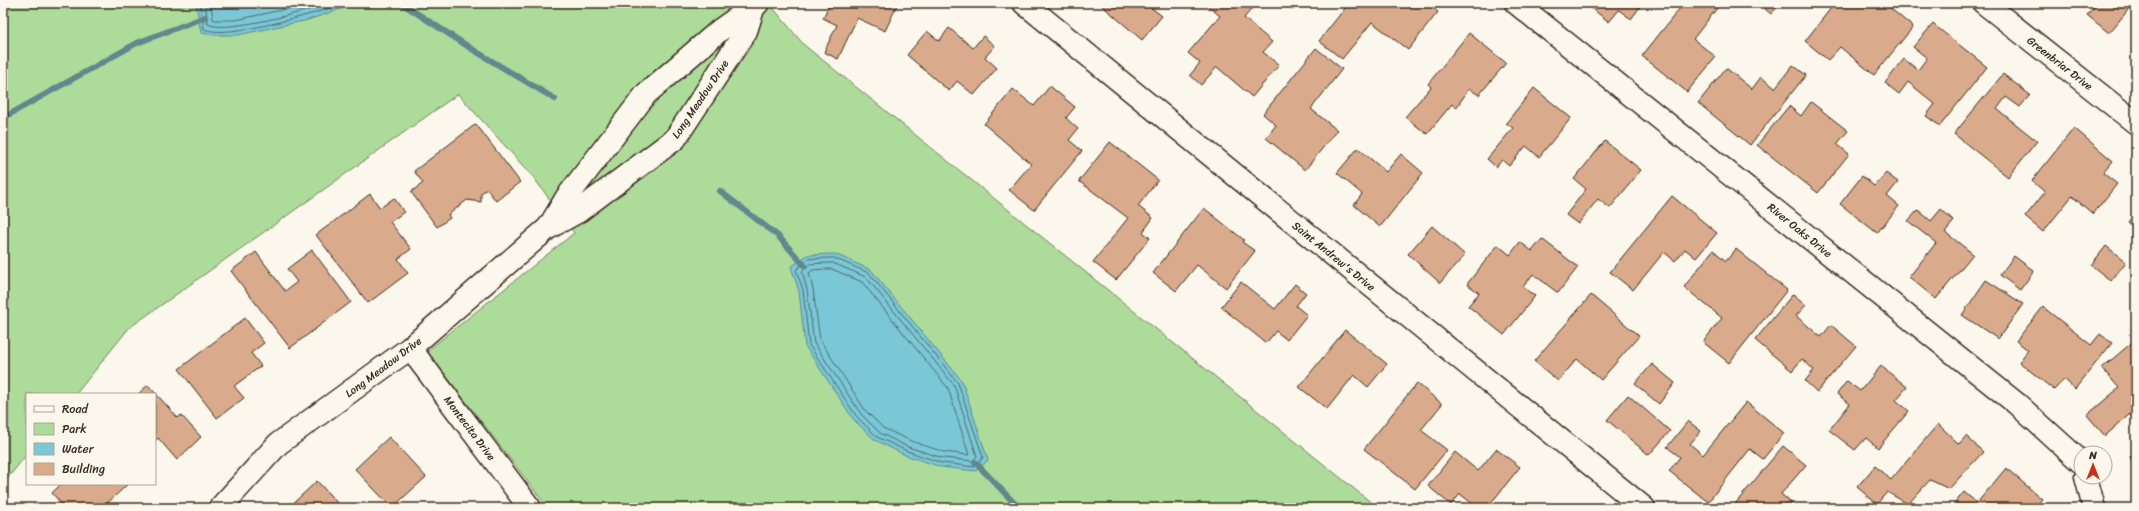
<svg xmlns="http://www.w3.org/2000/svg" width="2139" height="511" viewBox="0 0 2139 511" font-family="Sriracha,sans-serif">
  <rect width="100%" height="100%" fill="#fbf7ec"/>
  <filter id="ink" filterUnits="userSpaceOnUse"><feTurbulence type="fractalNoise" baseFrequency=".025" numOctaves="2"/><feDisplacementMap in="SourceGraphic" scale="8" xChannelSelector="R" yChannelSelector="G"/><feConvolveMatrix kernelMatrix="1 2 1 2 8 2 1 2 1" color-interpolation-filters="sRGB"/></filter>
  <g filter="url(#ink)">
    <polygon fill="#addb9a" stroke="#74825c" points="3,3 769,3 804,45 1378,508 548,508 427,351 574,233 534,178 458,94 129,328 76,394 27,394 27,454 3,484"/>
    <g fill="#79c7d7" stroke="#60888d">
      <polygon points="196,3 358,3 308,20 238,35 213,35 201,33"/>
      <polygon points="835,254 871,270 962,381 988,460 976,471 941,467 905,455 875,440 854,420 805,346 799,291 791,267 807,255"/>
    </g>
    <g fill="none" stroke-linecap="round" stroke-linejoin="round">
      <g stroke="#546968" stroke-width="1">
        <path d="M200 3 204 29C226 40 321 12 346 3"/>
        <path d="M205 3 208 24C225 34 311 10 331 3"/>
        <polyline points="211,3 213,19 215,20 236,20 313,3"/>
        <polygon points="834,258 869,273 958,383 983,457 975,467 942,463 907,451 877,437 857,417 809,345 803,290 796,270 808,259"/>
        <polygon points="833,263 866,277 954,385 977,456 973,461 943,458 908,447 880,433 861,414 814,343 807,290 802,271 810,264"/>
        <polygon points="832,269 862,282 948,388 969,455 944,452 911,441 883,428 865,410 820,340 813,289 809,273 813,270"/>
      </g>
      <g stroke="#60888d" stroke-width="6">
        <polyline points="401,3 472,49 555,99"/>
        <polyline points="3,118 137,43 205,17"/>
        <polyline points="720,191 778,236 805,266"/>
        <polyline points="975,462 1019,508"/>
      </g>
    </g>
    <g fill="#d9aa8b" stroke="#3b2a1e">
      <polygon points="830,3 898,3 885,31 857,18 838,59 824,52 837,25 823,18"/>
      <polygon points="1099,3 1152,3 1149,6 1162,16 1142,40"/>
      <polygon points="1210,3 1251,3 1254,6 1244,18 1272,42 1263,52 1279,65 1252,97 1217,67 1201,85 1190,75 1200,63 1188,53 1220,16 1208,6"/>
      <polygon points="1285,3 1298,3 1293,9"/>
      <polygon points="1349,3 1427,3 1438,12 1408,50 1372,22 1342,59 1319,41"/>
      <polygon points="1585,3 1635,3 1640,7 1631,19 1619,10 1609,22"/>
      <polygon points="1684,3 1697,3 1700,6 1703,3 1721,3 1693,39 1716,57 1687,92 1642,56"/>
      <polygon points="1758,3 1781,3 1771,14"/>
      <polygon points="1835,3 1884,3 1913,27 1874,75 1840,47 1828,60 1805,41"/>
      <polygon points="2097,3 2134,3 2109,33 2087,15"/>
      <polygon points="1933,24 1987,67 1940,126 1926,116 1935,104 1908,82 1899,94 1885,83 1904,59 1918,70 1927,58 1913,47"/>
      <polygon points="949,28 973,48 983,36 995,46 985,57 997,68 974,95 957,81 949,91 907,55 927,31 939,41"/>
      <polygon points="1469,33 1506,63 1479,95 1469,89 1456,108 1452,104 1427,134 1405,117 1431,87 1428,84"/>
      <polygon points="1316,48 1342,69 1311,109 1337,130 1305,170 1266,138 1276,125 1263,114"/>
      <polygon points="1793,65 1806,75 1750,145 1698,103 1726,68 1752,89 1761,77 1775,88"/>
      <polygon points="2003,74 2030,95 2020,107 2006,97 1997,109 2037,141 2008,177 1954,134"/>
      <polygon points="1050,86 1075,107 1066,118 1078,129 1069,140 1082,151 1034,210 1009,190 1031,164 984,124 1013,89 1034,106"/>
      <polygon points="1534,88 1571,118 1539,157 1526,146 1509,166 1502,160 1496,167 1487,159 1513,128 1506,123"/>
      <polygon points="1811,102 1848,131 1837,144 1849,154 1818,193 1757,145 1789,106 1801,116"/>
      <polygon points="476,124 520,182 496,201 487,189 481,193 481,202 467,200 448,215 450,218 437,227 411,192 423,183 414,171"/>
      <polygon points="2074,128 2113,161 2103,173 2117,184 2093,214 2072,196 2043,232 2025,217 2045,192 2032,181"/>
      <polygon points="1605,141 1641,170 1610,208 1598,199 1578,224 1566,215 1586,189 1574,179"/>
      <polygon points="1110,142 1158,180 1138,206 1153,218 1143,232 1150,238 1116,280 1093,262 1128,218 1079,181"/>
      <polygon points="1358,148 1386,172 1401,154 1423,173 1380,227 1354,205 1362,194 1337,173"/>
      <polygon points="1886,173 1898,182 1887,196 1899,206 1877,233 1840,204 1862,176 1874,186"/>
      <polygon points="370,194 380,208 394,198 404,212 390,222 411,249 398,259 408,273 368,303 316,235"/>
      <polygon points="1672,196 1717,233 1696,258 1685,249 1675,261 1664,252 1633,290 1610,272"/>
      <polygon points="1204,208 1244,240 1242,242 1255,251 1226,288 1197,265 1176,291 1153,273"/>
      <polygon points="1941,209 1954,221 1945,232 1973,254 1936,299 1909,277 1936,243 1908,221 1918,210 1931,221"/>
      <polygon points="2136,212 2136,228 2128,222"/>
      <polygon points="1432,226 1465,255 1440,283 1408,254"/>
      <polygon points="1542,239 1578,267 1558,293 1533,274 1523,287 1535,296 1504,335 1468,306 1479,293 1467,284 1498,245 1510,255 1520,242 1532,251"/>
      <polygon points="2106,246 2126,262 2111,281 2091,265"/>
      <polygon points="1736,249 1787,290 1729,363 1703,342 1722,318 1684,287 1713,250 1726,261"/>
      <polygon points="312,250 351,302 290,348 231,271 256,252 285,291 297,282 287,269"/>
      <polygon points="2014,256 2034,271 2020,290 2000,275"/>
      <polygon points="1986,280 2023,304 1998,339 1962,315"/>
      <polygon points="1241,282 1275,309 1295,284 1306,293 1296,306 1307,315 1287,340 1276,331 1266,343 1221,307"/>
      <polygon points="1793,294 1806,305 1796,316 1821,337 1831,325 1856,346 1817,392 1805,381 1814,370 1802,359 1792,371 1755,340"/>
      <polygon points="1591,295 1639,336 1601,380 1577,359 1558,381 1534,361"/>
      <polygon points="2043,307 2091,345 2100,334 2112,343 2075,389 2064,379 2054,390 2019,362 2028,350 2016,341"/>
      <polygon points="245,318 264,343 251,353 261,366 234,386 244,398 217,418 179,369"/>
      <polygon points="1345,330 1387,364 1368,387 1354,375 1327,409 1299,387"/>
      <polygon points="2135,340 2136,422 2130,414 2105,436 2087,415 2119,388 2102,368"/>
      <polygon points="1652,364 1675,383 1659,404 1635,384"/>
      <polygon points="1881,366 1907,387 1896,400 1909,411 1878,448 1866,438 1855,450 1829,430 1850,404 1837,394 1847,381 1860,391"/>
      <polygon points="1417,383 1442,404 1421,430 1447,450 1415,489 1364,449"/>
      <polygon points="148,385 178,418 181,415 201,437 177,460 158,438 155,441 155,394 138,394"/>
      <polygon points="1628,395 1670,431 1649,455 1607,420"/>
      <polygon points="1746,402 1784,433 1763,459 1750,449 1708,502 1669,471 1680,457 1667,447 1688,421 1701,431 1690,444 1703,455"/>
      <polygon points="1938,424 1959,444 1966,436 1983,452 1949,489 1930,480 1908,504 1887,492 1877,504 1857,487 1875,466 1891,480"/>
      <polygon points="389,437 426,477 392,508 355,469"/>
      <polygon points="1783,446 1806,465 1781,494 1797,508 1739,508 1735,504"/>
      <polygon points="1496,449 1520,467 1487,508 1478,508 1460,494 1451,505 1428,486 1455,452 1478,471"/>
      <polygon points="2136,453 2136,468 2130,457"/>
      <polygon points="2006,468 2042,499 2034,508 1951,508 1964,492 1977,503"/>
      <polygon points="317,481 342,508 288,508"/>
      <polygon points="61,484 128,484 102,508 65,508 52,493"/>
    </g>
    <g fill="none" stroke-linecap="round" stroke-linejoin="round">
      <g stroke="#3b2a1e" stroke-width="25">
        <g id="street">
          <polyline points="1024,3 1644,508"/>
          <polyline points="1516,3 2017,404 2081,462"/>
          <polyline points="1984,3 2136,123"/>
          <polyline points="410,348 530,508"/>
          <polyline points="2086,477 2094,508"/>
        </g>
      </g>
      <g stroke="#3b2a1e" stroke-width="25">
        <g id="secondary">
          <polyline points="549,227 567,197 646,94 720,30 757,4"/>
          <polyline points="220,508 278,444 410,348 548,228 579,211 675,139 746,31 753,9"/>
        </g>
      </g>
      <use href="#street" stroke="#fbf7ec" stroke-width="22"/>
      <use href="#secondary" stroke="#fbf7ec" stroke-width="22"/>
    </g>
  </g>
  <g text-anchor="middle" stroke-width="3.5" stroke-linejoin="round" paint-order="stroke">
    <g font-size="11" fill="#3b2a1e" stroke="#fbf7ec">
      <text transform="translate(2060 63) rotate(38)" y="4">Greenbriar Drive</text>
      <text transform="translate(700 99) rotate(-56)" y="4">Long Meadow Drive</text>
      <text transform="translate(1800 230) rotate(39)" y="4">River Oaks Drive</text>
      <text transform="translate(1334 256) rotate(39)" y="4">Saint Andrew's Drive</text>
      <text transform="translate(383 367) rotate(-37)" y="4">Long Meadow Drive</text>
      <text transform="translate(470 428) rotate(53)" y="4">Montecita Drive</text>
    </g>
  </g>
  <rect width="2139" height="511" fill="none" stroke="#fbf7ec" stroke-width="16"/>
  <rect x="8" y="8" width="2123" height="495" fill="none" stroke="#3b2a1e" stroke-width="1.5" filter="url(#ink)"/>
  <rect x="26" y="393" width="130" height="92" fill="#fbf7ec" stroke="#aea59a"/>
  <rect x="34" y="406" width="20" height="6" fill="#fbf7ec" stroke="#aea59a"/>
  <text x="62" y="413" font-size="12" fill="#3b2a1e">Road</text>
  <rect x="34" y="423" width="20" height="12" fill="#addb9a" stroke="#aea59a"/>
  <text x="62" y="433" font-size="12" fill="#3b2a1e">Park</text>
  <rect x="34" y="443" width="20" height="12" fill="#79c7d7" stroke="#aea59a"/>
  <text x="62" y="453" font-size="12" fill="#3b2a1e">Water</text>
  <rect x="34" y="463" width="20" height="12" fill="#d9aa8b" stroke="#aea59a"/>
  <text x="62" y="473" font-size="12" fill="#3b2a1e">Building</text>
  <g transform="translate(2093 465)"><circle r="19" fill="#fbf7ec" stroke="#aea59a"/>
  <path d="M0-3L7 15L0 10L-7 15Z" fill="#c8321e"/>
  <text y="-6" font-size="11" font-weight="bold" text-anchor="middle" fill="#3b2a1e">N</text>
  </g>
</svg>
